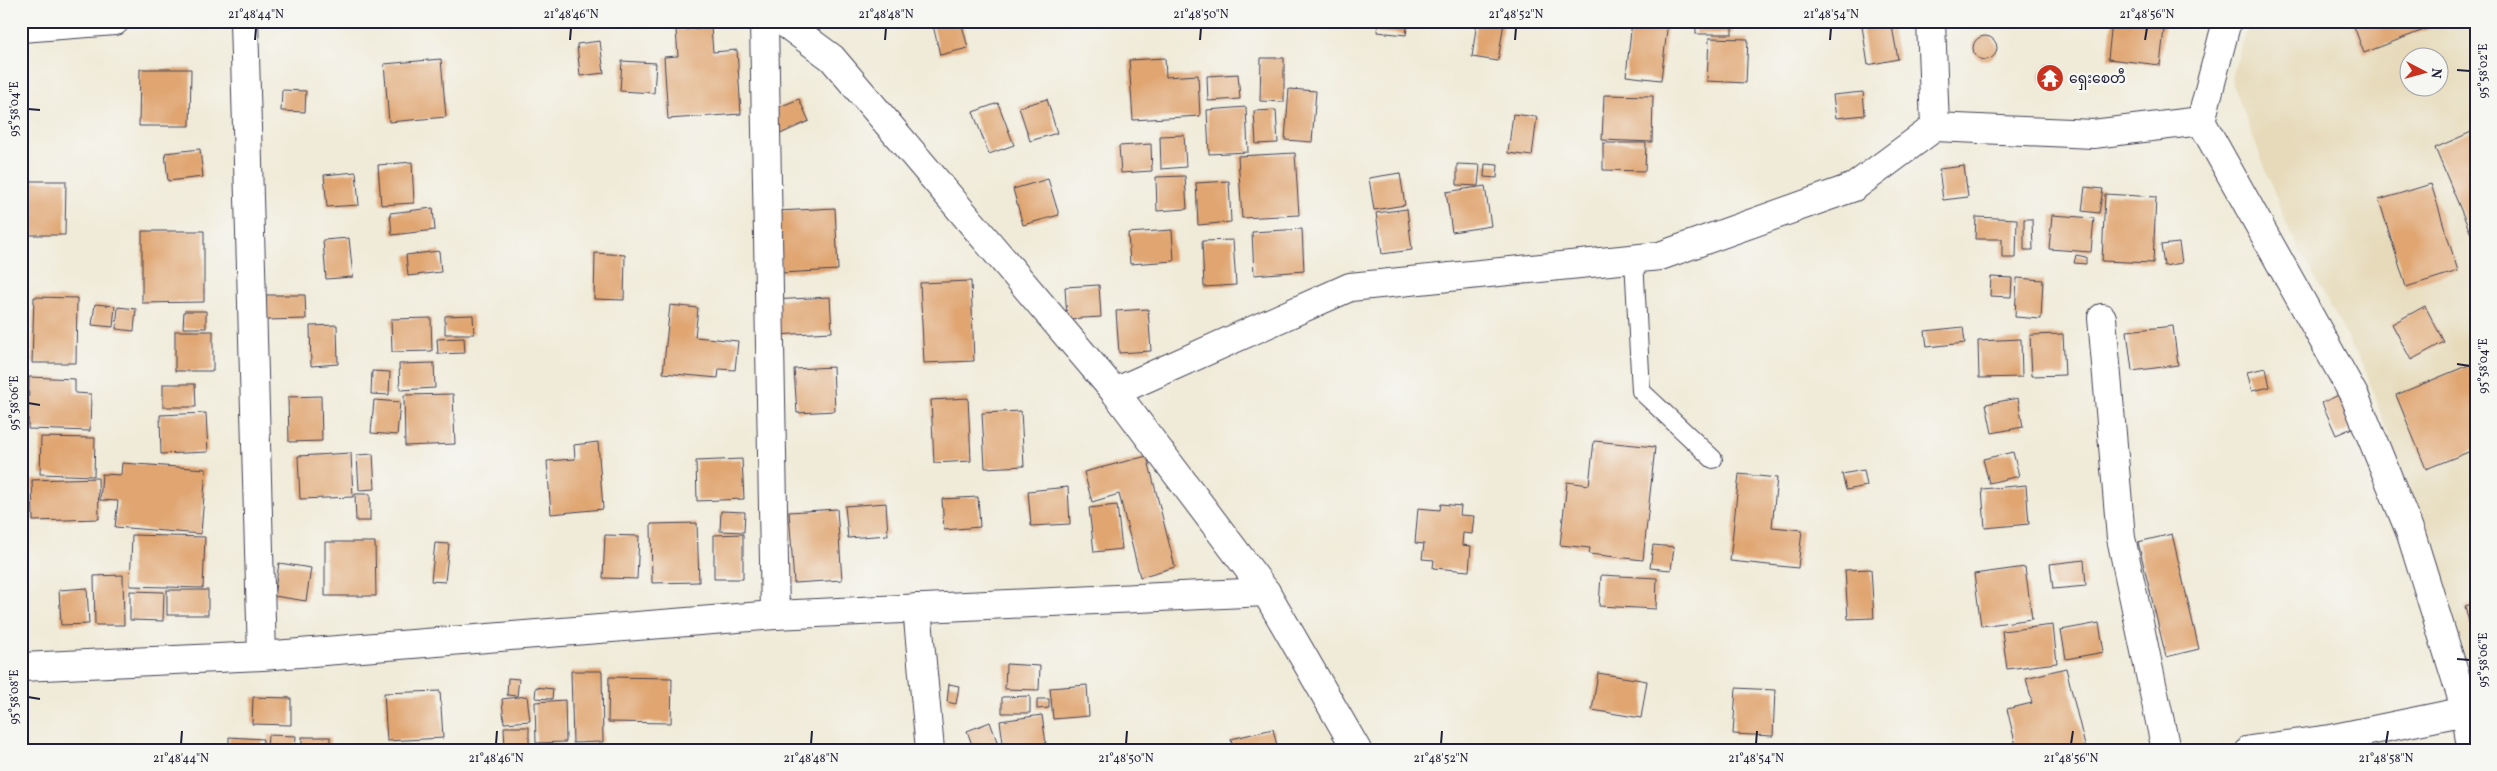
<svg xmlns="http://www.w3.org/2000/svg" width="2497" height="771" viewBox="0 0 2497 771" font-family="Vollkorn,'Noto Sans Myanmar',serif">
  <rect width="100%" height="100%" fill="#f6f6f2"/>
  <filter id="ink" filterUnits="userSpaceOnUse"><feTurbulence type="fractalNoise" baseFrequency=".02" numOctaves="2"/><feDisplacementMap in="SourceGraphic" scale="10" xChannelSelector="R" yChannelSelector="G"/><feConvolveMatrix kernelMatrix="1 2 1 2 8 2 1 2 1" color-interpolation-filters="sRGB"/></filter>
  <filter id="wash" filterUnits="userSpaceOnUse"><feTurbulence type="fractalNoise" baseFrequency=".0096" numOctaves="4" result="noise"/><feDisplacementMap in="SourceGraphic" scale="20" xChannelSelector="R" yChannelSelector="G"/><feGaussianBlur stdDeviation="1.12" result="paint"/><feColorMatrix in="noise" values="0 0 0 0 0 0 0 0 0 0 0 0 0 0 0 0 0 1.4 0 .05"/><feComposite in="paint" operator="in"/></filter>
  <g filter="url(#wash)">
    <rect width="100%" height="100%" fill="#f0ebd9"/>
    <path fill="#e6daba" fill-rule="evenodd" d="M2249 21H2476V685L2366 372 2287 226 2231 79ZM2410 58H2440V88H2410Z"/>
    <g id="blocks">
      <g fill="#e0a571">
        <polygon points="875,21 898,21 898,22 876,26"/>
        <polygon points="932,21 961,21 968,48 940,55"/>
        <polygon points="1378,21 1408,21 1406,35 1377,32"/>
        <polygon points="1477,21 1504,22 1498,61 1472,57"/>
        <polygon points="1632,21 1668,21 1661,80 1626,76"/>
        <rect x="1696" y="21" width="36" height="13"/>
        <polygon points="1891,21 1898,59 1868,65 1862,26"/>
        <rect x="1972" y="21" width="21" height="3"/>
        <polygon points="2112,21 2165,21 2160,65 2108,59"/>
        <polygon points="2352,21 2447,21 2364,53"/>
        <polygon points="711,27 713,52 737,50 741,114 668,119 664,57 678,56 676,30"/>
        <circle cx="1985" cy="48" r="12"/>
        <polygon points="1709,38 1748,39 1746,83 1707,81"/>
        <polygon points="600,41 604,73 580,76 577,44"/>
        <polygon points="1165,58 1166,77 1198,75 1200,116 1133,120 1129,60"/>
        <polygon points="1261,58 1284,58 1284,102 1260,101"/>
        <polygon points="441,59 446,117 389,122 384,64"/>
        <polygon points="622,61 656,63 654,93 620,91"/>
        <circle cx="2050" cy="76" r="10"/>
        <polygon points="140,69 191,69 190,126 139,126"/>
        <polygon points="1238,74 1240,99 1208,101 1207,76"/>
        <polygon points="1289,89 1316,91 1312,142 1285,140"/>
        <polygon points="282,90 306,91 305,112 281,111"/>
        <polygon points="1863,92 1865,115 1836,118 1833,95"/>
        <polygon points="1604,95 1653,96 1652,142 1602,140"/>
        <polygon points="799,99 809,121 778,135 769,111"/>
        <polygon points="1047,99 1057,133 1030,141 1019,107"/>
        <polygon points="998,103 1014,145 989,154 973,112"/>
        <polygon points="1246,107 1248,152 1209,154 1207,110"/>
        <polygon points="1276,110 1278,143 1256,144 1254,111"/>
        <polygon points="1513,114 1537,117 1532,156 1508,153"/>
        <polygon points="2476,130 2476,232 2471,234 2435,148"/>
        <polygon points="1184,135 1186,167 1161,169 1160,136"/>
        <polygon points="1603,143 1646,143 1645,171 1603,170"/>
        <polygon points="1151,144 1152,171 1121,173 1119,146"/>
        <polygon points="200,149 203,177 168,181 165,153"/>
        <polygon points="1295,153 1299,215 1242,218 1238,156"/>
        <polygon points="412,162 414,203 381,205 378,165"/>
        <polygon points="1457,164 1480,165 1478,186 1457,185"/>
        <polygon points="1485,164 1498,165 1497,178 1484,177"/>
        <polygon points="1964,166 1968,197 1943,200 1939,169"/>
        <polygon points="356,172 359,205 327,207 324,175"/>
        <polygon points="1400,173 1405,205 1374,210 1369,178"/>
        <polygon points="1185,176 1187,209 1157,211 1156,177"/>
        <polygon points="1048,179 1059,215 1023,225 1013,189"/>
        <polygon points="21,181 66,181 65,235 21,235"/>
        <polygon points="1229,181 1231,222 1198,225 1196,183"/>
        <polygon points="2431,184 2458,271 2406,287 2379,200"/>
        <polygon points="1485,186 1491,226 1452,232 1446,192"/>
        <polygon points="2085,187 2103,189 2099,213 2082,211"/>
        <polygon points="2105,194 2156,197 2153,263 2102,261"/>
        <polygon points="433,208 435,230 392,235 390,213"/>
        <polygon points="835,208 838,270 781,273 778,211"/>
        <polygon points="1407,209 1412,250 1382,254 1376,213"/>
        <polygon points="2052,215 2094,218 2091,252 2049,249"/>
        <polygon points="1976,217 2017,219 2016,258 2002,258 2002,239 1975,239"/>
        <polygon points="2024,219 2032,219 2033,250 2024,250"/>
        <polygon points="1302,229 1304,271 1254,275 1252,232"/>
        <polygon points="1172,230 1174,261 1130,264 1128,233"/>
        <polygon points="142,231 204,231 204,302 142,303"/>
        <polygon points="349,238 353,277 326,279 323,240"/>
        <polygon points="1233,240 1236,285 1204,287 1202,241"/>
        <polygon points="2179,243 2182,263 2164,266 2161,245"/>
        <polygon points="439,251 441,272 408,276 406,255"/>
        <polygon points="595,253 625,255 624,300 594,299"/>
        <polygon points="2076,255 2086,257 2086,264 2074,263"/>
        <polygon points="1991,277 2012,278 2011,297 1990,296"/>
        <polygon points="2017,278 2043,280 2041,319 2015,317"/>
        <polygon points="971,281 974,361 924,363 920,283"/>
        <polygon points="1099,285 1101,317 1067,319 1065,287"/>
        <polygon points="266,295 305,295 306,319 266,320"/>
        <polygon points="34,297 77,298 76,363 32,363"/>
        <polygon points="830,297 832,332 774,335 771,300"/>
        <polygon points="95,304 115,306 113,327 92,325"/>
        <polygon points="670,305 698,308 695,337 738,341 735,370 719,369 718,378 663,373"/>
        <polygon points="2425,306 2444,342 2411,360 2392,324"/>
        <polygon points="118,307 136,309 134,331 116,329"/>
        <polygon points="1148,309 1151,351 1119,353 1116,311"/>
        <polygon points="184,311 206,311 206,328 183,328"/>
        <polygon points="473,315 474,334 445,334 445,316"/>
        <polygon points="431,318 432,351 392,352 391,319"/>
        <polygon points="337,325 338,364 311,366 310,326"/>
        <polygon points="2173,326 2178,365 2132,371 2127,331"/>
        <polygon points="1963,327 1965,343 1927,347 1925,331"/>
        <rect x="175" y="331" width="38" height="40"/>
        <polygon points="2063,334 2065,375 2032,376 2030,335"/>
        <polygon points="464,338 465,353 438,354 437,339"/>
        <polygon points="2021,339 2022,377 1979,378 1978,341"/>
        <polygon points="2476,362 2476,449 2426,469 2396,395"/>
        <polygon points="434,363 435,388 400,390 399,364"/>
        <polygon points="833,367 835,411 797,413 794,369"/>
        <polygon points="2266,368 2270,387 2252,391 2247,372"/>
        <polygon points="372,371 390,372 389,395 371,394"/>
        <polygon points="29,377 75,379 75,393 91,394 90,431 28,429"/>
        <polygon points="163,384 195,384 196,407 163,407"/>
        <polygon points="2345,392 2359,425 2336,435 2322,403"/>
        <polygon points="453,394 455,444 405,446 404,395"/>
        <polygon points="321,396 322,441 289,442 288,397"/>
        <polygon points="968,398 971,461 934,463 931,400"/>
        <polygon points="2018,398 2023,427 1992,433 1986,404"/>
        <polygon points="374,400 400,402 397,435 371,433"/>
        <polygon points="1021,411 1024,466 985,468 982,413"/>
        <polygon points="206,413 208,452 161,454 160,415"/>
        <polygon points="41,437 95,438 94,476 40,474"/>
        <polygon points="1594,441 1655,447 1643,560 1589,554 1590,548 1560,545 1567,482 1589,485"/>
        <polygon points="598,442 603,509 551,514 547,461 575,459 574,445"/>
        <polygon points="2013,452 2019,476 1989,483 1983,459"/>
        <polygon points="351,453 353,497 300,499 298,456"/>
        <polygon points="373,454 375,489 359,490 357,455"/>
        <polygon points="1147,456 1175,567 1140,577 1119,494 1092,502 1084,472"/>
        <polygon points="742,459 744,499 697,501 696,461"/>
        <polygon points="122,463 206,469 201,534 115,527 118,501 100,500 102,474 121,475"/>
        <polygon points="1864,470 1867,486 1846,490 1842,474"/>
        <polygon points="1739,474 1777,478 1772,527 1802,530 1798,568 1730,561"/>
        <polygon points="98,478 99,519 33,521 32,480"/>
        <polygon points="2026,485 2029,524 1985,528 1982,489"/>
        <polygon points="1068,487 1070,524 1031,526 1028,491"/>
        <polygon points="355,494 370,494 370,521 356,521"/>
        <polygon points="978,497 980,527 944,530 942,499"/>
        <polygon points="886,503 888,535 848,538 845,506"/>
        <polygon points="1441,504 1461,506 1460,515 1474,516 1472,534 1463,533 1462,545 1471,546 1469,571 1433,568 1434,560 1422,559 1424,544 1415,543 1418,508 1440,510"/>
        <polygon points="1117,505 1122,549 1094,552 1089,508"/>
        <polygon points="837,509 842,580 794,583 789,512"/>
        <polygon points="721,511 745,512 744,532 720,531"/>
        <polygon points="697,523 699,582 652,583 651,524"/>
        <polygon points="743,534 743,579 714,579 714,535"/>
        <polygon points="2172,534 2199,649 2166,657 2138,542"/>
        <polygon points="132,535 205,537 203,588 130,586"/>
        <polygon points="605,535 639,536 637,579 603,578"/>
        <polygon points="325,542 375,542 376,596 325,596"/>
        <polygon points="435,543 449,544 445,582 431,581"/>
        <polygon points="1653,545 1674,547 1671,570 1650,568"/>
        <polygon points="2084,560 2086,586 2053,589 2050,564"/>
        <polygon points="279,563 311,568 306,601 274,596"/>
        <polygon points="2025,567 2032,619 1981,626 1974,574"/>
        <polygon points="1871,569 1874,618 1848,619 1845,570"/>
        <polygon points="123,575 124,625 95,625 94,576"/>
        <polygon points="1601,575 1657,578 1656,609 1599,606"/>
        <polygon points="87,588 89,624 61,625 59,590"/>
        <rect x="167" y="590" width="41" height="25"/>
        <polygon points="130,591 164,592 163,621 130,620"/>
        <polygon points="2476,603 2476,636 2473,637 2465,606"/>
        <polygon points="2099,623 2104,652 2066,659 2061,630"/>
        <polygon points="2053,625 2057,663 2007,669 2002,631"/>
        <polygon points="1006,664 1040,666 1039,690 1005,689"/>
        <polygon points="2066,668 2086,750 2017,750 2007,709 2032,703 2026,678"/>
        <polygon points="571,671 602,671 603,742 573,743"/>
        <polygon points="1598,673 1647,681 1641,718 1592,710"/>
        <polygon points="609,677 672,678 671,723 608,722"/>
        <polygon points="508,678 519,679 517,696 507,695"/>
        <polygon points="949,684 959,686 956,704 947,702"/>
        <polygon points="1087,685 1089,716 1053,719 1050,688"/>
        <polygon points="536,687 553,689 552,699 535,698"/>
        <polygon points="1736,688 1775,690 1773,736 1733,734"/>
        <polygon points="440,691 443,738 387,741 384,693"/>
        <polygon points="527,696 530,721 504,723 502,699"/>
        <polygon points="1030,696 1030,713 1002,713 1002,697"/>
        <polygon points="253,697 291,698 291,725 252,724"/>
        <polygon points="1037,699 1049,699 1049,708 1037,709"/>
        <polygon points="565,700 566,742 536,743 535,702"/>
        <polygon points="1042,715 1046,744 1004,750 1000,721"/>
        <polygon points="990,722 998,744 983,750 974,750 967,731"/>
        <polygon points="504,727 529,727 529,750 505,750"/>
        <polygon points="1273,729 1278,750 1233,750 1231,739"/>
        <polygon points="268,735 296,736 295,750 267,750"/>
        <polygon points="229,737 263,739 262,750 229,750"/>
        <rect x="302" y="737" width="28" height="13"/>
        <polygon points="547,744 559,746 559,750 546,750"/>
        <rect x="569" y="747" width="20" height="3"/>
      </g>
    </g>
  </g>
  <g filter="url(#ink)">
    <use href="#blocks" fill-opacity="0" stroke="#414053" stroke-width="1"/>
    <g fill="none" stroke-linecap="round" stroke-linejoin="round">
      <g stroke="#414053" stroke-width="20">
        <polyline id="service" points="1634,259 1641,391 1713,459"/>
      </g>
      <g stroke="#414053" stroke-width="30">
        <g id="minor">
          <polyline points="244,21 262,656"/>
          <polyline points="764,21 775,615"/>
          <polyline points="782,21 832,58 1115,392 1266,592 1357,750"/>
          <polyline points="1931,21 1935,127"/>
          <polyline points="2227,21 2201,121 2355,397 2411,534 2466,711 2471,750"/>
          <polyline points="21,28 115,21"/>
          <polyline points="2102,318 2121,538 2166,750"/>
          <polyline points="1115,392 1350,287 1660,256 1854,187 1935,127 2093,134 2201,121"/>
          <polyline points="917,608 930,750"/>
          <polyline points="21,667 262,656 775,615 1266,592"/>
          <polyline points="2250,750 2330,739 2466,711"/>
        </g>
      </g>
      <use href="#service" stroke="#fff" stroke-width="18"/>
      <use href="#minor" stroke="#fff" stroke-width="28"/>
    </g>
  </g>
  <path fill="none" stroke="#22223b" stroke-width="2" d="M255 40 256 28M570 40 571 28M885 40 886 28M1200 40 1201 28M1515 40 1516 28M1830 40 1831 28M2145 40 2147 28M2457 70 2470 71M28 109 40 110M2457 364 2470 366M28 403 40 405M2457 659 2470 660M28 697 40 699M181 744 182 731M496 744 497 731M811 744 812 731M1126 744 1127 731M1441 744 1442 731M1756 744 1757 731M2071 744 2073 731M2386 744 2388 731"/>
  <defs>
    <g id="temple-disc" transform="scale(1.4375)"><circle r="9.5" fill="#c8321e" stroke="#f6f6f2"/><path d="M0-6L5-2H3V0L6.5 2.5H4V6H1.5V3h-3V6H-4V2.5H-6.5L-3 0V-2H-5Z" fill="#fff"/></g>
  </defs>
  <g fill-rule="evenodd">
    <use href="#temple-disc" x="2050" y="78"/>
  </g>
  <g text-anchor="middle" stroke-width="5" stroke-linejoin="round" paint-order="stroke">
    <g font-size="14" fill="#22223b" stroke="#f6f6f2" text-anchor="start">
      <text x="2069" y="83">ရှေးစေတီ</text>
    </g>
  </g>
  <rect width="2497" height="771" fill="none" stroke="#f6f6f2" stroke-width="55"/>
  <g transform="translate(2424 72) rotate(96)"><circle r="24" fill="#f6f6f2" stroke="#a1a1a9"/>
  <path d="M0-4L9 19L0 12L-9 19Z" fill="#c8321e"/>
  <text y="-8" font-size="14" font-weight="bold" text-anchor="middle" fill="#22223b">N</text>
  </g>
  <rect x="28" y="28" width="2442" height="716" fill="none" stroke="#22223b" stroke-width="2"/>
  <g font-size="12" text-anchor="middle" fill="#22223b">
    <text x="256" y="18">21°48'44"N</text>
    <text x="571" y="18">21°48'46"N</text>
    <text x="886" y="18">21°48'48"N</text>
    <text x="1201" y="18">21°48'50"N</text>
    <text x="1516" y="18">21°48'52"N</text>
    <text x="1831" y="18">21°48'54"N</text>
    <text x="2147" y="18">21°48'56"N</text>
    <text transform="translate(2483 71) rotate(-90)" y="4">95°58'02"E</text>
    <text transform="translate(14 109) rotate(-90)" y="4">95°58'04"E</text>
    <text transform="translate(2483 366) rotate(-90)" y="4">95°58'04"E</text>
    <text transform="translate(14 403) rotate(-90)" y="4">95°58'06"E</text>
    <text transform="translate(2483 660) rotate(-90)" y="4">95°58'06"E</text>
    <text transform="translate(14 697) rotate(-90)" y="4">95°58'08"E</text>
    <text x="181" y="762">21°48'44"N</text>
    <text x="496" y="762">21°48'46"N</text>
    <text x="811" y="762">21°48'48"N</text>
    <text x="1126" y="762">21°48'50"N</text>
    <text x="1441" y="762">21°48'52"N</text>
    <text x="1756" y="762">21°48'54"N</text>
    <text x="2071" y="762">21°48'56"N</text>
    <text x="2386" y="762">21°48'58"N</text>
  </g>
</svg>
